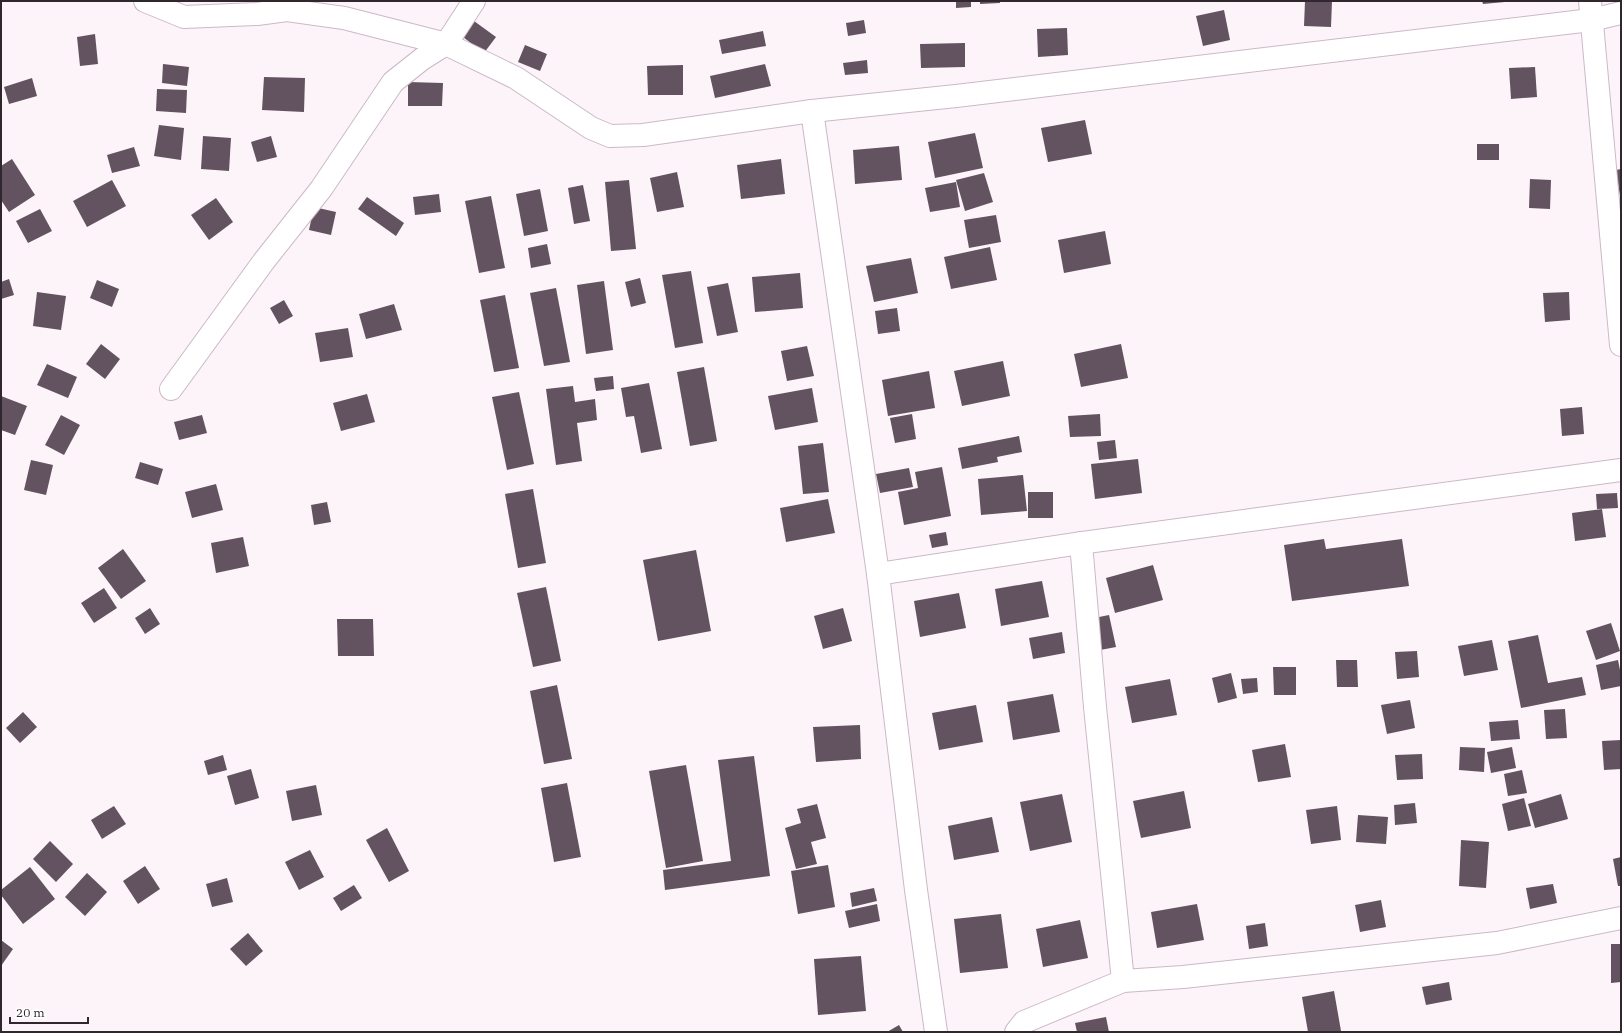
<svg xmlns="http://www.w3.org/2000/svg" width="1622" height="1033" viewBox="0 0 1622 1033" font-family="'IBM Plex Serif',serif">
  <rect width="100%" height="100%" fill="#fdf4fa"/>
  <g fill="#63525f">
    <polygon points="956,1 971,1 971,7 956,8"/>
    <polygon points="980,1 1000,1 1000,3 980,4"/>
    <polygon points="1305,1 1332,1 1331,27 1304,26"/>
    <polygon points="1482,1 1504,1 1505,2 1483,4"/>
    <polygon points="1224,10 1230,40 1203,46 1196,16"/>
    <polygon points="864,20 866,33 848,36 846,23"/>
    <polygon points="474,21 496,37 484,53 463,37"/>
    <polygon points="1067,28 1068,55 1038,57 1037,29"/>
    <polygon points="763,31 766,46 722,54 719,40"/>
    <polygon points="95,34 98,64 80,66 77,37"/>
    <polygon points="965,43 965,67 921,68 920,44"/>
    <polygon points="525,45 547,54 540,71 518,62"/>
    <polygon points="867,60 868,73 845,75 843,63"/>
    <polygon points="163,64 189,67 187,86 162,83"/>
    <polygon points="765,64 771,86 715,98 710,76"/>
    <polygon points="683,65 683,95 648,95 647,66"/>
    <polygon points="1535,67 1537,97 1511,99 1509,68"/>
    <polygon points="264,77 305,78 304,112 262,110"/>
    <polygon points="32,78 37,96 9,104 4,87"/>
    <polygon points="408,82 443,83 442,106 408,106"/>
    <polygon points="157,89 187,90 186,113 156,111"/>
    <polygon points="1085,120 1092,154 1048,162 1041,128"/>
    <polygon points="159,125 184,128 181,160 154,156"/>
    <polygon points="975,133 983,168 935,178 928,142"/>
    <polygon points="203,136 231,138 229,171 201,169"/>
    <polygon points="271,136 277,157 257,162 251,142"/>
    <rect x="1477" y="144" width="22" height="16"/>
    <polygon points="899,146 902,180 855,184 853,150"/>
    <polygon points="134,147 140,166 112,173 107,155"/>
    <polygon points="12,159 35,195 9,212 1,200 1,166"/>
    <polygon points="781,159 785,194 741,199 737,165"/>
    <polygon points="1621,169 1621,196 1620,196 1616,170"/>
    <polygon points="677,172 684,207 657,212 650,178"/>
    <polygon points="984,173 993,202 965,211 956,180"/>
    <polygon points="1530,179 1551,180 1550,209 1529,208"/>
    <polygon points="112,180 126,206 87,227 73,201"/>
    <polygon points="629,180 636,249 611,251 605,182"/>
    <polygon points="956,182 960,207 930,212 925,188"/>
    <polygon points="583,185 590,221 574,224 568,188"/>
    <polygon points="540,189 548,231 524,236 516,194"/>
    <polygon points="439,194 441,212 415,215 413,197"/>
    <polygon points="491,196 505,268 479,273 465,201"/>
    <polygon points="367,197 404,223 396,236 358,209"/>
    <polygon points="216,198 233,222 209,240 191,215"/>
    <polygon points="314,207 336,212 331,235 309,230"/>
    <polygon points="40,209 52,231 28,243 16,221"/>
    <polygon points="996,215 1001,242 969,248 964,220"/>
    <polygon points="1105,231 1111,264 1064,273 1058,240"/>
    <polygon points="547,244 551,264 531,268 528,248"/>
    <polygon points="990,247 997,280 951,289 944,257"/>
    <polygon points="911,258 918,293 874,302 866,266"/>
    <polygon points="691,271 703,343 675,348 662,275"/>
    <polygon points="800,273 803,308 755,312 752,277"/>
    <polygon points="640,278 646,303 631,307 625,282"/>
    <polygon points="9,279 14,295 1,299 1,282"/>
    <polygon points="97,280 119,289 112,307 90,298"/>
    <polygon points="604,281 613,350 586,354 577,285"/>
    <polygon points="728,283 738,332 717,336 707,287"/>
    <polygon points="556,288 570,362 544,366 530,293"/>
    <polygon points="37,292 66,296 61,330 33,326"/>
    <polygon points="1569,292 1570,320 1545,322 1543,293"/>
    <polygon points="505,295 519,368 494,372 480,300"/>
    <polygon points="284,300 293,316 279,324 270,308"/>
    <polygon points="394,304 402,330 366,339 359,314"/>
    <polygon points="897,308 900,331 878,334 875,311"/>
    <polygon points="348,328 353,357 320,362 315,333"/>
    <polygon points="101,344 120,359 105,379 86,364"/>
    <polygon points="1121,344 1128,378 1081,387 1074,354"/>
    <polygon points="807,346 814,376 787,381 781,351"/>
    <polygon points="1003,361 1010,396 962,406 954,371"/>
    <polygon points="47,364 77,377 68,398 37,385"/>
    <polygon points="704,367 717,441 690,446 677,372"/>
    <polygon points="929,371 935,408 888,416 882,380"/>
    <polygon points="613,376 614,389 596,391 594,378"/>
    <polygon points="649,383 662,449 641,453 634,416 626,417 621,388"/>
    <polygon points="573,386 575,402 595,399 597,420 577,423 582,461 556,465 546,389"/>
    <polygon points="812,388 818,422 775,430 768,396"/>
    <polygon points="519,392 534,464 507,470 492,397"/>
    <polygon points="367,394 375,422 341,431 333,403"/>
    <polygon points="1,396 27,406 15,435 1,430"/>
    <polygon points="1582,407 1584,434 1562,436 1560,409"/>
    <polygon points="912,414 916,439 895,443 890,418"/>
    <polygon points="1100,414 1101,436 1070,437 1068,416"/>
    <polygon points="61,415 80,425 64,455 45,445"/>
    <polygon points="202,415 207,433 179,440 174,422"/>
    <polygon points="1019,436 1022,452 997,457 998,462 962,469 958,448"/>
    <polygon points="1115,440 1117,458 1099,460 1097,442"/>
    <polygon points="823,443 829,492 803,494 798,446"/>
    <polygon points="1138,459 1142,493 1095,499 1091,464"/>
    <polygon points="31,460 53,465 46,495 24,490"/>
    <polygon points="140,462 163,469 158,485 135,478"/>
    <polygon points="942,467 951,516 904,525 898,492 918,488 915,472"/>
    <polygon points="909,468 913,487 880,493 876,474"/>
    <polygon points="1023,475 1027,511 981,515 978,479"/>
    <polygon points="216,484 223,510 192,518 185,492"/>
    <polygon points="533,489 546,563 518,568 505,494"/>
    <rect x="1028" y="492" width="25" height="26"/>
    <polygon points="1617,493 1618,508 1597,509 1596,494"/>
    <polygon points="828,499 835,533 786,542 780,508"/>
    <polygon points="327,502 331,522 314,525 311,505"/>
    <polygon points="1602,509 1606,537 1575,541 1572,513"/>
    <polygon points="946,532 948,545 932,548 929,535"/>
    <polygon points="243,537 249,566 216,573 211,543"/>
    <polygon points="1324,539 1326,549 1402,539 1409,586 1292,601 1284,545"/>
    <polygon points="123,549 146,581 121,599 98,568"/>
    <polygon points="696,550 711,631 658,641 643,560"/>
    <polygon points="1153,565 1163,600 1115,613 1106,578"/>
    <polygon points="1042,581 1049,617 1001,626 995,589"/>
    <polygon points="546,587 561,661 533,667 517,593"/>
    <polygon points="104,588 117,608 94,623 81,603"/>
    <polygon points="959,593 966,628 920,637 914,601"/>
    <polygon points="150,608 160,624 145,634 135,618"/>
    <polygon points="843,608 852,641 823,649 814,616"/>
    <polygon points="1109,615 1116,647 1095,651 1089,619"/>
    <polygon points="337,619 373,619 374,656 338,656"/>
    <polygon points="1611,623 1620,651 1596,660 1586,631"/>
    <polygon points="1062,632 1065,653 1033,659 1029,638"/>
    <polygon points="1538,635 1548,683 1582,677 1586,695 1521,708 1508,641"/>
    <polygon points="1492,640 1498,670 1464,676 1458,646"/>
    <polygon points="1417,651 1419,677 1397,679 1395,652"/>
    <polygon points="1336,660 1357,660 1358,687 1337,687"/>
    <polygon points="1618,660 1621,675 1621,686 1601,690 1596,665"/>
    <polygon points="1273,667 1296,667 1296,695 1274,695"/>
    <polygon points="1231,673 1237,698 1218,703 1212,678"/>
    <polygon points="1257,678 1258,692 1243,694 1241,679"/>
    <polygon points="1170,679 1177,715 1132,723 1125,687"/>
    <polygon points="557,685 572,759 544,764 530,691"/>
    <polygon points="1053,694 1060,732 1013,740 1007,702"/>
    <polygon points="1410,700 1415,728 1387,734 1381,705"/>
    <polygon points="976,705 983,742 939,750 932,713"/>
    <polygon points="1565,709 1567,738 1546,739 1544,710"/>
    <polygon points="23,712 37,727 20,743 6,728"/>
    <polygon points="1518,720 1520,739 1491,741 1489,722"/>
    <polygon points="860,725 861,759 816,762 813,727"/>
    <polygon points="1621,740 1621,769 1604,770 1602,741"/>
    <polygon points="1285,744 1291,777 1258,782 1252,750"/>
    <polygon points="1460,747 1485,748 1484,772 1459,770"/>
    <polygon points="1512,747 1516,768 1491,773 1487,752"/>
    <polygon points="1422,754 1423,779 1397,780 1395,755"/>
    <polygon points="223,755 227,770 208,775 204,761"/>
    <polygon points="754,756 770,876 665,890 663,870 731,861 718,760"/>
    <polygon points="686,765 703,861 666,868 649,771"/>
    <polygon points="251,769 259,798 235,805 227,776"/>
    <polygon points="1522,770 1527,793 1508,796 1504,774"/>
    <polygon points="567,783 581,857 554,862 541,788"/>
    <polygon points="316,785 322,815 292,821 286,791"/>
    <polygon points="1184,791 1191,828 1141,838 1133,801"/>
    <polygon points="1062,794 1072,842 1030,851 1020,802"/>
    <polygon points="1561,794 1568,819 1535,828 1528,804"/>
    <polygon points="1524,798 1531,826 1508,831 1502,804"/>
    <polygon points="1415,803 1417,823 1395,825 1394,805"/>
    <polygon points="817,804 826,838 811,842 817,864 796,869 785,828 801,823 797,809"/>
    <polygon points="114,806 126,824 102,839 91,820"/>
    <polygon points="1337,806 1341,840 1311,844 1306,810"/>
    <polygon points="1358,815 1388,817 1386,844 1356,842"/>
    <polygon points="992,817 999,852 954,860 948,826"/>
    <polygon points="387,828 409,871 389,882 366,840"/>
    <polygon points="1461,840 1489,842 1486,888 1459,886"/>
    <polygon points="50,841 73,864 56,882 33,859"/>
    <polygon points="310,850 324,877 299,890 285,862"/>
    <polygon points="1621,857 1621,886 1618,886 1613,859"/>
    <polygon points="828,865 835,907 798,914 791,871"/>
    <polygon points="145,866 160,889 138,904 123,881"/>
    <polygon points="30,867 55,899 23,924 1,895 1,890"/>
    <polygon points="87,873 107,892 85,916 65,897"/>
    <polygon points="227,878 233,902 212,907 206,884"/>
    <polygon points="1553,884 1557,903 1530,909 1526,888"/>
    <polygon points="354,885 362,898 341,911 333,898"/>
    <polygon points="874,888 877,901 852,907 850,893"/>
    <polygon points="1381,900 1386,927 1360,932 1355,905"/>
    <polygon points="877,904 880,921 849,928 845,911"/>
    <polygon points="1197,904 1204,940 1157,948 1151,912"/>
    <polygon points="1001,914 1008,968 960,973 954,919"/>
    <polygon points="1080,920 1088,958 1043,967 1036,929"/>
    <polygon points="1265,923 1268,946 1249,949 1246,926"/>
    <polygon points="248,933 263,951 246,966 230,949"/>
    <polygon points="1,940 13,949 1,966"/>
    <polygon points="1611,944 1621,944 1621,982 1611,983"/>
    <polygon points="861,956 866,1011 818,1015 814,959"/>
    <polygon points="1449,982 1452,1000 1426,1005 1422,987"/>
    <polygon points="1334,991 1341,1031 1308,1032 1302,997"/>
    <polygon points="1106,1017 1109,1032 1077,1032 1075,1023"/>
    <polygon points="899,1025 903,1032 887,1032"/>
  </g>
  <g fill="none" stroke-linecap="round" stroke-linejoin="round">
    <g stroke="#ccb8c7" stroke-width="24">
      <g id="minor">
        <polyline points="145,1 184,17 257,14 287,10 344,18 446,44 516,78 591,128 610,136 643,135 812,111 956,96 1591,20 1621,13"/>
        <polyline points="1590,1 1621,345"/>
        <polyline points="812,111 878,574 916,890 936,1032"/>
        <polyline points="171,389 264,261 321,189 393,82 422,59 446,44 474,1"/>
        <polyline points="1081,543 1095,707 1123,981"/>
        <polyline points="878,574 1081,543 1621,470"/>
        <polyline points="1016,1032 1024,1022 1123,981 1183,977 1497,943 1621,918"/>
      </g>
    </g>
    <use href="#minor" stroke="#fff" stroke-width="22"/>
  </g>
  <rect width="1622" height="1033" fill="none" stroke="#2f272d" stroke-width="4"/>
  <path d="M10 1017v6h78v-6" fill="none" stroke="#2f272d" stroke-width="2"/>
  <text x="16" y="1017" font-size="12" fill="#2f272d" stroke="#ffffff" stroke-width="3" paint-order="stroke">20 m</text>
</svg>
